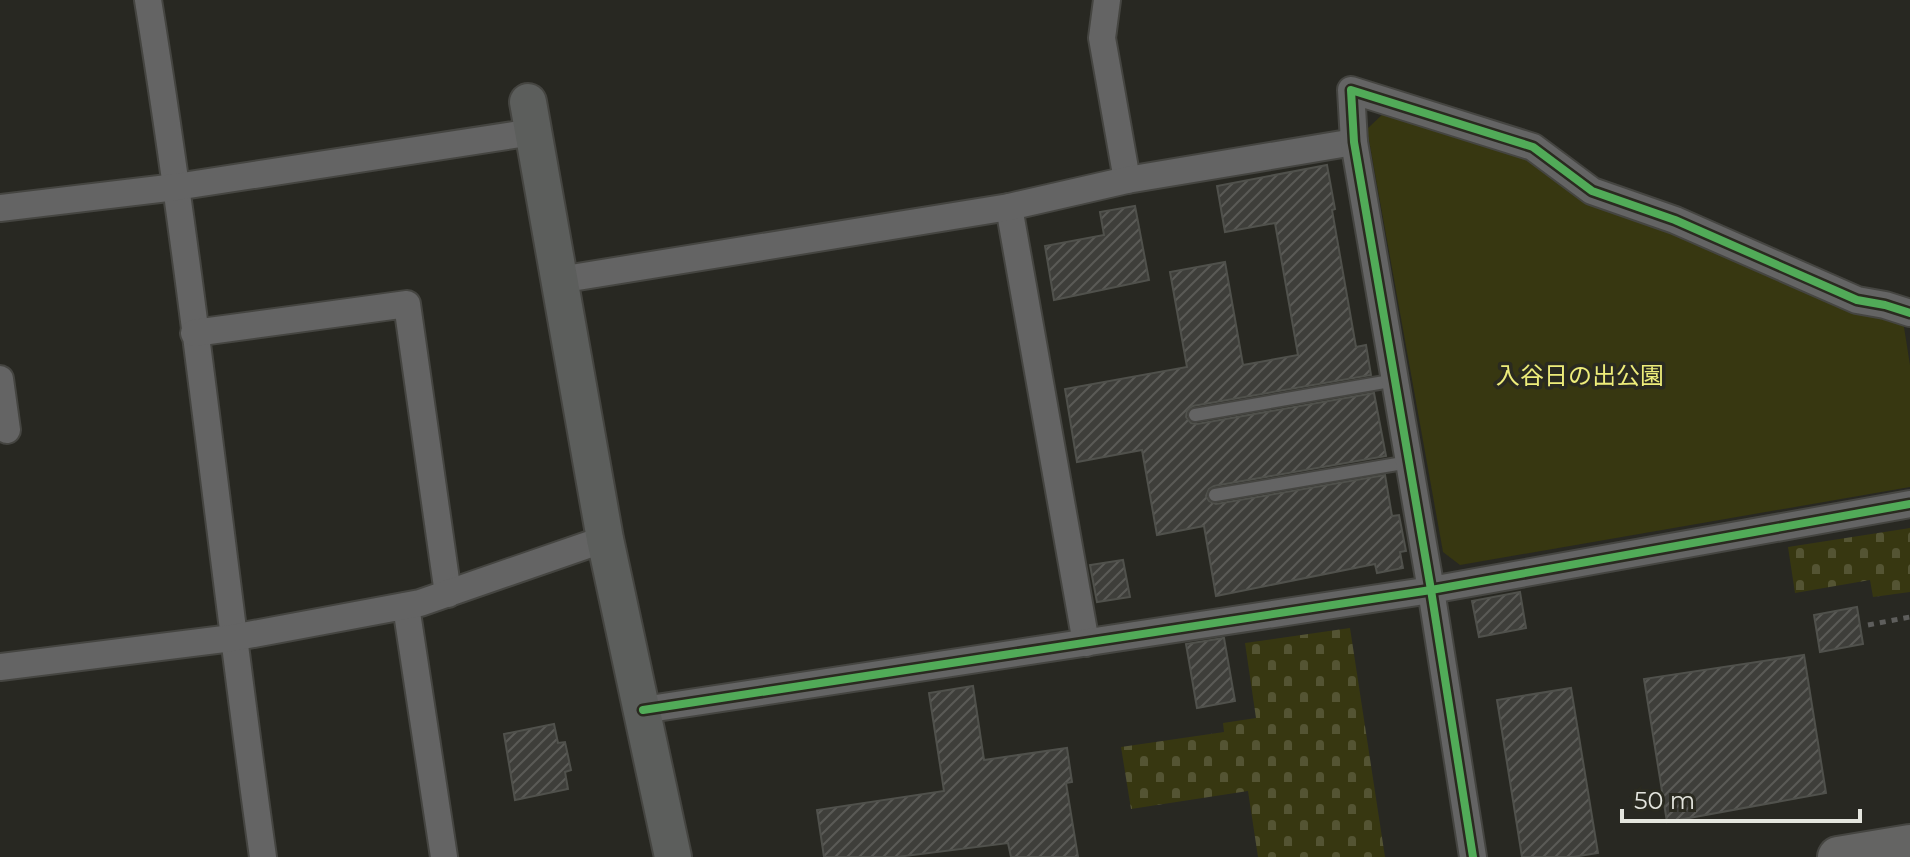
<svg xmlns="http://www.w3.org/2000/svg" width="1910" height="857" viewBox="0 0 1910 857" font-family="Montserrat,'Noto Sans JP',sans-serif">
  <defs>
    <pattern id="cemetery-stones" width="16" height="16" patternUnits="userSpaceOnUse" patternTransform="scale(2)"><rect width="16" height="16" fill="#373711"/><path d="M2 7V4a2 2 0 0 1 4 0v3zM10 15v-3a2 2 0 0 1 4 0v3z" fill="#545433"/></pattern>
    <pattern id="building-hatch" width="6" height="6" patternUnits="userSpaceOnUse" patternTransform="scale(2)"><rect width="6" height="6" fill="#3e3e3a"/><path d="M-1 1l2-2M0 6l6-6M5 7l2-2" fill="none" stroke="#5a5a56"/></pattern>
  </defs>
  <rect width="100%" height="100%" fill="#282822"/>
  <polygon fill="#373711" points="1385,112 1523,154 1585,198 1869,312 1889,312 1904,327 1910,365 1910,487 1460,565 1443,552 1367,129"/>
  <g fill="url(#cemetery-stones)">
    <polygon points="1910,528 1910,592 1873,597 1870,580 1795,593 1788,547"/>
    <polygon points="1350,628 1385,857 1258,857 1248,791 1131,809 1121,747 1224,732 1223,723 1256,718 1245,643"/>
  </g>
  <g fill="url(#building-hatch)" stroke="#50514c" stroke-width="2">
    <polygon points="1327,165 1335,209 1332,210 1356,347 1366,345 1371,375 1193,406 1187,411 1186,417 1191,423 1197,424 1374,393 1386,456 1214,486 1209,489 1206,496 1209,501 1216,504 1385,475 1392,516 1399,515 1406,551 1400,552 1403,568 1377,573 1375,564 1216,596 1204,526 1157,535 1142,450 1077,462 1065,389 1187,367 1170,272 1225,262 1243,365 1298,355 1275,223 1225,232 1217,186"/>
    <polygon points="1135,206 1149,280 1054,300 1045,246 1104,235 1100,212"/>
    <polygon points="1123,560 1130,597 1097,602 1090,565"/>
    <polygon points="1520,592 1526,628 1479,637 1472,601"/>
    <polygon points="1857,607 1863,644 1820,652 1814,615"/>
    <polygon points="1224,638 1235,701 1197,708 1186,644"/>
    <polygon points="1804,655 1826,793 1667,822 1644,679"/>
    <polygon points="973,686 984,760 1067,748 1072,782 1066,783 1078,857 1011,857 1008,843 897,857 824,857 817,810 944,791 929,693"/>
    <polygon points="1571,688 1598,853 1573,857 1522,857 1497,700"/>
    <polygon points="554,724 558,743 565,742 571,770 565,772 568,789 515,800 504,734"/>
  </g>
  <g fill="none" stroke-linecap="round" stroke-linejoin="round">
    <g stroke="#454541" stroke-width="16">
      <g id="lane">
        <polyline points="1195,415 1396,380"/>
        <polyline points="1215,495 1409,462"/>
      </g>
    </g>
    <g stroke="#454541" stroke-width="30">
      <g id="street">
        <path d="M148 0C194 284 223 572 263 857"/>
        <polyline points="1107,0 1102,38 1127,180"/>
        <polyline points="1009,207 1086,643"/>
        <polyline points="0,208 176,187 533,132"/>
        <polyline points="559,280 1009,207 1127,180 1354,142"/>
        <polyline points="194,333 407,304 448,594"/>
        <polyline points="0,379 7,430"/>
        <polyline points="406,606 444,857"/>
        <polyline points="0,667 232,638 420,603 605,539"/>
        <polyline points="643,710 1431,590 1910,504"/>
        <polyline points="1473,857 1431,590 1354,142 1351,90 1533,147 1592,191 1675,220 1857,300 1885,305 1910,313"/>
      </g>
    </g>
    <g stroke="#454541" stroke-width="40">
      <polyline id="secondary" points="528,102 605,539 673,857"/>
    </g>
    <g stroke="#454541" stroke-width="44">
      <polyline id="primary" points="1838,857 1910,845"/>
    </g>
    <polyline stroke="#5e5e5c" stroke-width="5" stroke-dasharray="6 6" stroke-linecap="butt" points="1868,625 1910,617"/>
    <use href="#lane" stroke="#646464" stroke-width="12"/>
    <use href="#street" stroke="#646464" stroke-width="26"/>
    <use href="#secondary" stroke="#5c5e5c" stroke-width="36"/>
    <use href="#primary" stroke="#646463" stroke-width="40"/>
    <g stroke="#2a2a20" stroke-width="13">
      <g id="cycleway">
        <polyline points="643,710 1431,590 1910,504"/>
        <polyline points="1473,857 1431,590 1354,142 1351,90 1533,147 1592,191 1675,220 1857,300 1885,305 1910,313"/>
      </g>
    </g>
    <use href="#cycleway" stroke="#51ab58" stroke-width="8"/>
  </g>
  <g text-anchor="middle" stroke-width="7" stroke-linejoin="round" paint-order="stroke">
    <g font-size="24" fill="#edec7a" stroke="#2a2a20">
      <text x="1580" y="384">入谷日の出公園</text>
    </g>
  </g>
  <path d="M1622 809v12h238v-12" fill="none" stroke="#e4e5de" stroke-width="4"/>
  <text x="1634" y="809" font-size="24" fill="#e4e5de" stroke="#2a2a20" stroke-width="6" paint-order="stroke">50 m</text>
</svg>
